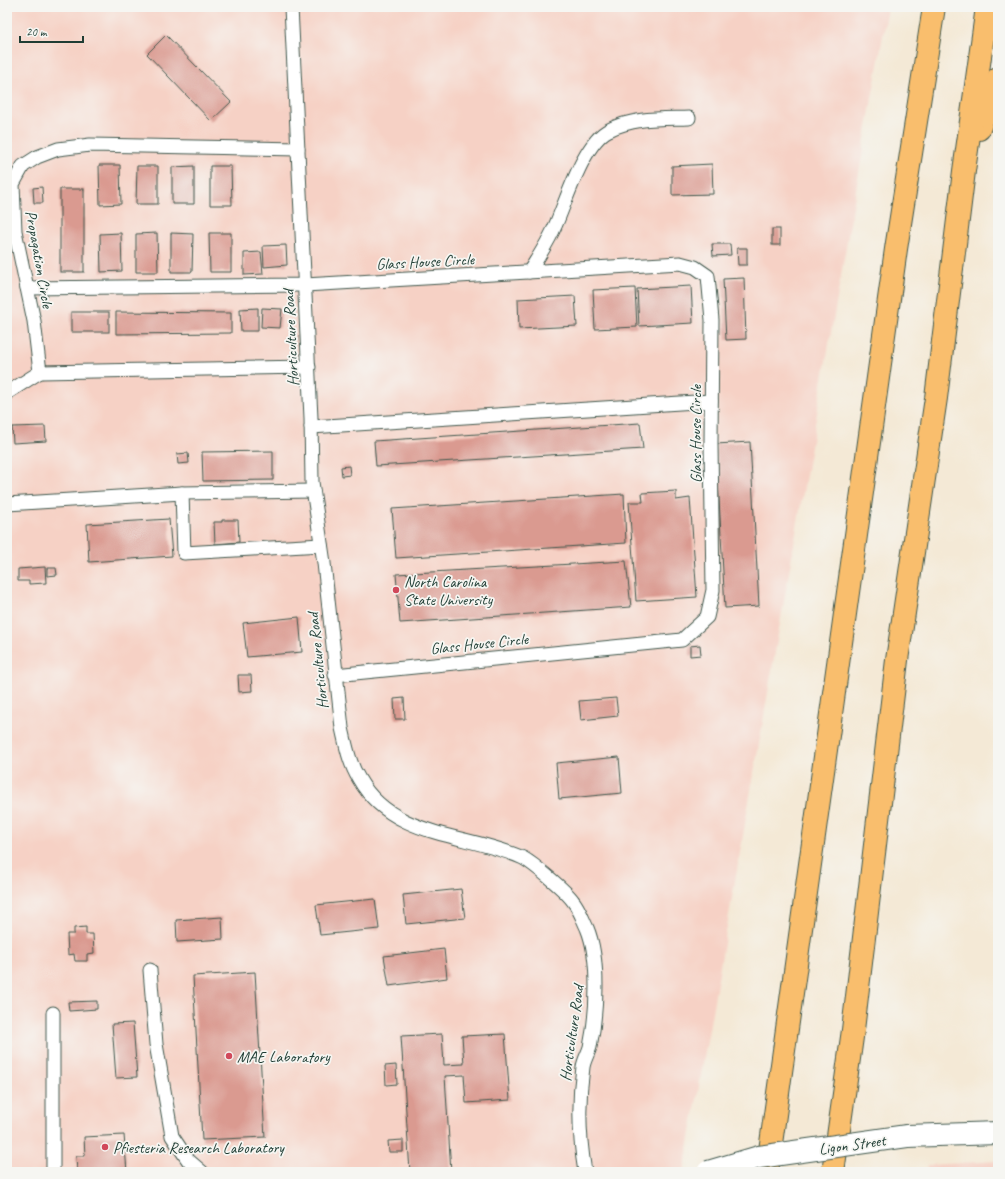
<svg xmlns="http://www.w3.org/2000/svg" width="1005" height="1179" viewBox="0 0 1005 1179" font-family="Caveat,sans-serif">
  <rect width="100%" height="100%" fill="#f6f6f2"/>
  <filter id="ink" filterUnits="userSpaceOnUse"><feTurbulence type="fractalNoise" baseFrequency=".025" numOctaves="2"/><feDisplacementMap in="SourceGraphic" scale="8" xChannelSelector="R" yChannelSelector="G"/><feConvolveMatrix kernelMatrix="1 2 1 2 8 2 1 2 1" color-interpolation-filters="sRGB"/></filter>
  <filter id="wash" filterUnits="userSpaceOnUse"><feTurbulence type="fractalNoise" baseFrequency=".012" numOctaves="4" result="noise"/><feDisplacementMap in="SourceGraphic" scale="16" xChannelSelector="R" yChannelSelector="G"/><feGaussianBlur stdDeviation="0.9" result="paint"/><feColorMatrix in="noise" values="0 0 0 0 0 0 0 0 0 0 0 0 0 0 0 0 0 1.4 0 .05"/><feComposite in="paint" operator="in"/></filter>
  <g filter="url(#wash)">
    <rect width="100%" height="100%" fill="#f4e9d6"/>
    <g fill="#f6d1c5">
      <polygon points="7,7 888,7 684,1172 7,1172"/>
      <polygon points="998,1161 998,1172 927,1172 928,1165"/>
    </g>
    <g id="blocks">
      <g fill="#da9a90">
        <polygon points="166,35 231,102 211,121 147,54"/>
        <polygon points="712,164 713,194 672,195 672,166"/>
        <polygon points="99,165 120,165 121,204 100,205"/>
        <polygon points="137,166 158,166 158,204 136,204"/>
        <polygon points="194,166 194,204 172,204 172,167"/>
        <polygon points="210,166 231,166 232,205 210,205"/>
        <polygon points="42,187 43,203 34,203 33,188"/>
        <rect x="60" y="189" width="24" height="83"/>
        <rect x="772" y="229" width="8" height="16"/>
        <polygon points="121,233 122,271 101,272 100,234"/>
        <polygon points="157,233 158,272 136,272 136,234"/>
        <polygon points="171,233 193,234 192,272 171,272"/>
        <polygon points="209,233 231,233 231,272 210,272"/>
        <polygon points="712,244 730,244 731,255 713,256"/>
        <polygon points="286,245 287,265 264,267 263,246"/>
        <polygon points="737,248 747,248 747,265 738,265"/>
        <polygon points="261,252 263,274 244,275 244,253"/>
        <polygon points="744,278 746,339 726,340 723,279"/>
        <polygon points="691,286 693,323 639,326 637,289"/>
        <polygon points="635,288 637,327 595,329 593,290"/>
        <polygon points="575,296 577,326 519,329 518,299"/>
        <polygon points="258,308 258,331 241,331 240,309"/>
        <polygon points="262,308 282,309 280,328 261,327"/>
        <rect x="71" y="312" width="38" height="20"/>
        <polygon points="116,312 231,313 231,333 116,334"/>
        <polygon points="640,423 643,449 376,466 374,441"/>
        <polygon points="45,426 46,441 13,443 12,427"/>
        <polygon points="750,442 759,606 725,608 716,444"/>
        <polygon points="273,451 273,480 203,481 202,452"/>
        <polygon points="188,453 189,463 178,464 177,454"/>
        <polygon points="349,466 350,475 342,476 341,467"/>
        <polygon points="676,491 676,500 690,498 697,597 636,601 629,502 643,502 642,493"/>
        <polygon points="624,494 626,543 396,558 392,509"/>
        <polygon points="169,519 172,556 89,562 87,524"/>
        <polygon points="222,520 238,520 239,542 215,544 214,522 222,522"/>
        <polygon points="626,561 631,607 400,623 396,574"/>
        <polygon points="45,567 46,583 29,584 29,581 18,581 18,569"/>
        <polygon points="47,568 56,568 57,575 47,576"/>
        <polygon points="299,617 302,652 247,657 243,623"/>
        <polygon points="700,645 701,655 690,656 690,646"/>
        <polygon points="238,675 251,675 252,691 239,692"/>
        <polygon points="404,698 405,719 395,719 394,699"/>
        <polygon points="616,698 618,716 581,720 579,701"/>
        <polygon points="619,757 622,793 559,799 556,763"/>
        <polygon points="461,889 465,918 406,924 403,895"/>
        <polygon points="375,899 379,929 320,935 316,905"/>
        <polygon points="222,917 223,939 177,942 176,920"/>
        <polygon points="86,927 86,934 93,934 94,953 87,954 87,961 75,961 74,954 68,955 67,934 74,934 74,928"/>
        <polygon points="444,949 447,978 389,986 384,956"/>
        <polygon points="255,972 265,1137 202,1140 193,976"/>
        <polygon points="97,1001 97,1009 69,1011 68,1002"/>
        <polygon points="133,1023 137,1077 116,1078 112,1024"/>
        <polygon points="442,1034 444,1065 464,1064 462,1036 505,1034 510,1100 466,1103 464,1075 445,1076 451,1172 410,1172 401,1036"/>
        <polygon points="396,1065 397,1084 386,1085 385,1066"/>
        <polygon points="124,1135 127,1172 77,1172 76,1156 85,1156 84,1137"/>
        <polygon points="403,1140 403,1152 389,1152 388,1141"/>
      </g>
    </g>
  </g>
  <g filter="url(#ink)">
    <use href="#blocks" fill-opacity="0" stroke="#3f574c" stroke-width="1"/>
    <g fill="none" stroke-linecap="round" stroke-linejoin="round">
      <g stroke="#3f574c" stroke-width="15">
        <g id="service">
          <path d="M291 7 311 418 312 482 324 563 342 728C346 745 349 763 359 779 393 839 468 833 523 858 534 864 566 891 573 901 579 908 583 920 587 928 600 959 597 1014 590 1047 588 1054 584 1060 583 1067 578 1102 579 1137 585 1172"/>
          <polyline points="298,149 90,145 58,149 37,157 23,166 13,184 15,231 34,321 40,372 309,367"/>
          <path d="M529 272C539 256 549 241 556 224 567 199 584 142 609 130 634 117 662 119 689 118"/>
          <polyline points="27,288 305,285 680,263 695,267 708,276 712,320 711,443 713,590 707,617 682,640 335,675"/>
          <polyline points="7,393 40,372"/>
          <polyline points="311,427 711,401"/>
          <polyline points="182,493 184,553 321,545"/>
          <polyline points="7,504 182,493 313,491"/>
          <polyline points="150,970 156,1044 172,1136 188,1160 202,1172"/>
          <polyline points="53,1013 53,1172"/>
        </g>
      </g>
      <g stroke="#3f574c" stroke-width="24">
        <polyline id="minor" points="907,1136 998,1133"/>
      </g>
      <g stroke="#3f574c" stroke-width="24">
        <g id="motorway">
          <polyline points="979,129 998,78"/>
          <polyline points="767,1172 896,249 934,7"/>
          <polyline points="833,1172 853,1030 897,660 936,398 964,171 987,7"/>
        </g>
      </g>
      <use href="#service" stroke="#fff" stroke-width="13"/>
      <use href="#minor" stroke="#fff" stroke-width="22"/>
      <use href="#motorway" stroke="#f9be6d" stroke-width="22"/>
      <g stroke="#3f574c" stroke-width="24" stroke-linecap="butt">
        <polyline id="minor-bridge" points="708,1172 759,1157 907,1136"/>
      </g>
      <use href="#minor-bridge" stroke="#fff" stroke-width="22"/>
    </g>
  </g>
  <g fill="#d1495b" stroke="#f6f6f2" stroke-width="1.5">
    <circle cx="396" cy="590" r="4"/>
    <circle cx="229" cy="1056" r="4"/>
    <circle cx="105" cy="1147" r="4"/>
  </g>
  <g text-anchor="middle" stroke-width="3.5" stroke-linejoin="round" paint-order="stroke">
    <g font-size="16" fill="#1f3d34" stroke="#f6f6f2">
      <text transform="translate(40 259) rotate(80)" y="6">Propagation Circle</text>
      <text transform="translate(425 261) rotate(-3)" y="6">Glass House Circle</text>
      <text transform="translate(290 338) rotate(-93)" y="6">Horticulture Road</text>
      <text transform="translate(695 434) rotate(-90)" y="6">Glass House Circle</text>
      <text transform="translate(479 643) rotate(-6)" y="6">Glass House Circle</text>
      <text transform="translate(317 661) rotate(-96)" y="6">Horticulture Road</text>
      <text transform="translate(571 1033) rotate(-82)" y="6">Horticulture Road</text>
      <text transform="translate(852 1144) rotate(-8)" y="6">Ligon Street</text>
    </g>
    <g font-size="16" fill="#1f3d34" stroke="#f6f6f2" text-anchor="start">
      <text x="404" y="587">North Carolina<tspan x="404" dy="18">State University</tspan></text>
      <text x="237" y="1062">MAE Laboratory</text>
      <text x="113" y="1153">Pfiesteria Research Laboratory</text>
    </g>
  </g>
  <rect width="1005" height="1179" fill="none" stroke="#f6f6f2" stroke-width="24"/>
  <path d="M20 36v6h63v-6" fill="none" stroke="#1f3d34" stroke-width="2"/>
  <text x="26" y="36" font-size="12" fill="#1f3d34" stroke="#f6f6f2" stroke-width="3" paint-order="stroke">20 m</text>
</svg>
